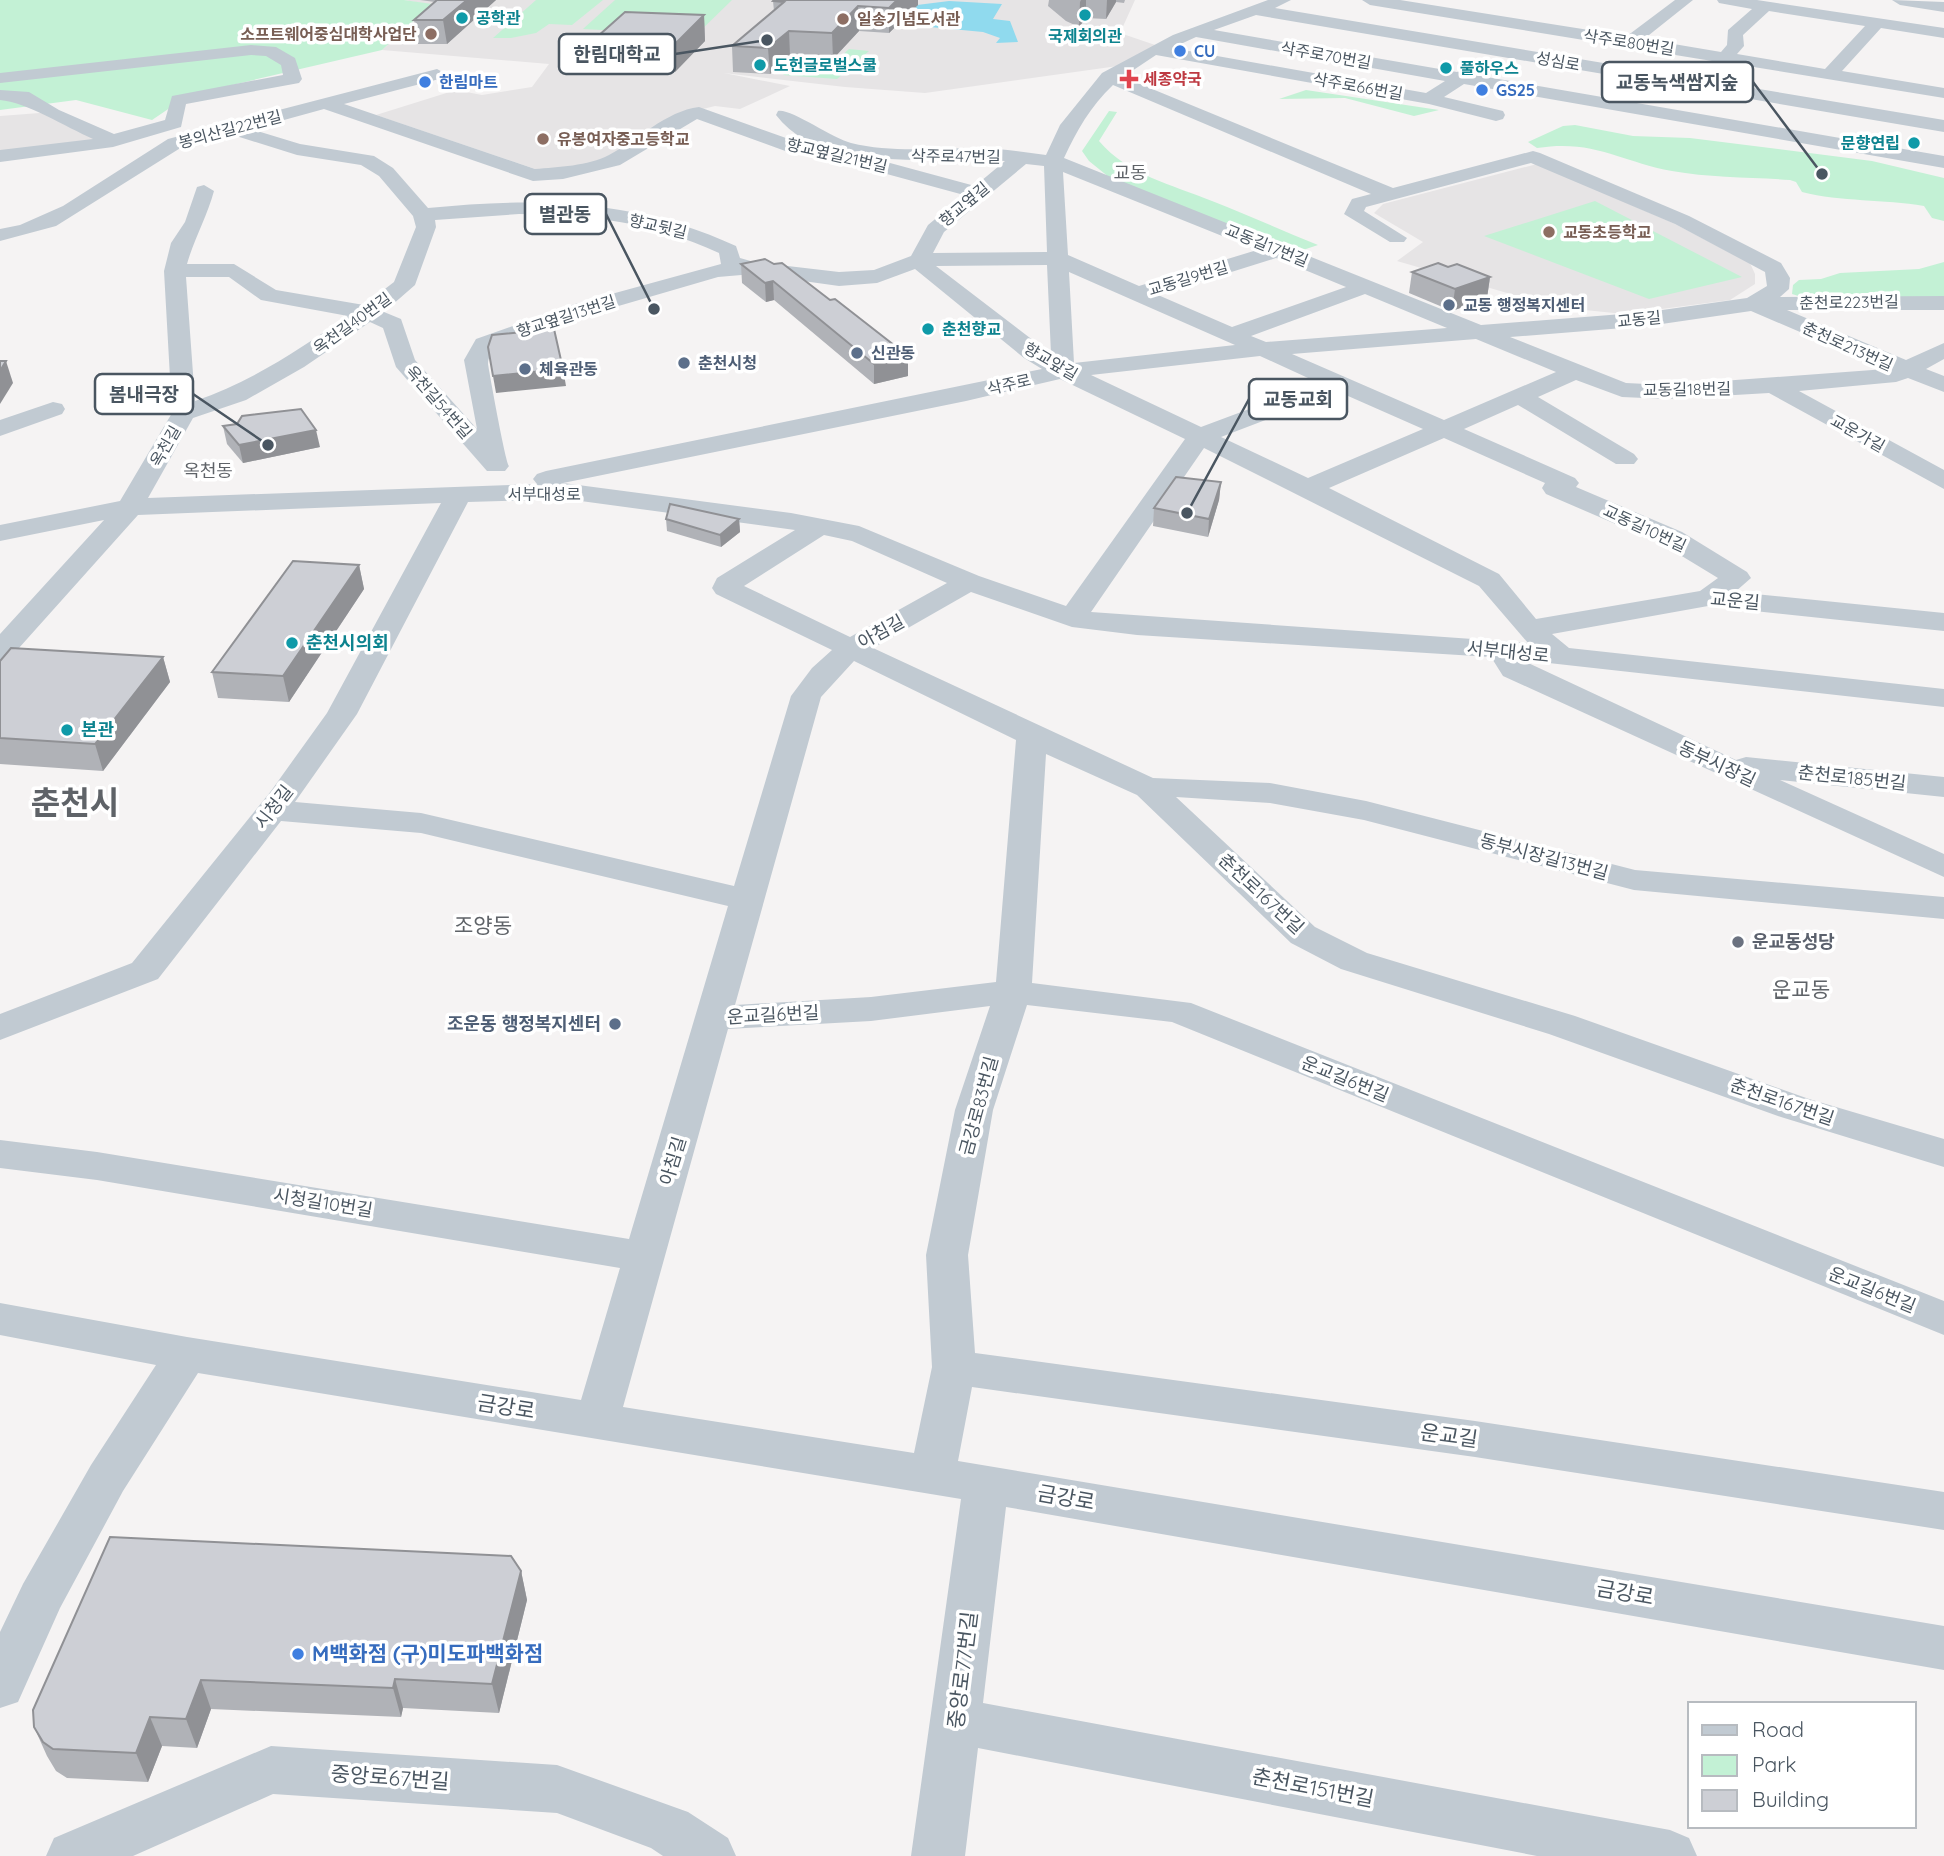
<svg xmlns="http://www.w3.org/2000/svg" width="1944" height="1856" viewBox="0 0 1944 1856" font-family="Quicksand,'Noto Sans KR',sans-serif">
  <rect width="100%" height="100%" fill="#f5f3f3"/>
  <g fill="#e6e4e5">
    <polygon points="404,0 1135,0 1120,33 1161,47 1125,65 925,93 845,87 724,73 790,86 740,109 715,106 683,114 600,162 550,174 376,115 456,90 482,95 532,87 549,64 382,50 431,5"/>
    <polygon points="53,112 113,141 0,156 0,116"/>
    <polygon points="1537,164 1673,223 1750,263 1755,274 1755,284 1730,300 1624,314 1555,307 1397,261 1423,242 1374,213 1383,204"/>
  </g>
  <g fill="#c3f1d5">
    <polygon points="0,0 404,0 432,4 382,50 189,95 152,120 76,100 0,110"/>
    <polygon points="536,0 603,0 572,25 549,24 536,33 511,38 493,38"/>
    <polygon points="615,0 732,0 696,35 583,29"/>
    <polygon points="849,49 869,51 837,79 783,75 801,59 836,61"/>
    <polygon points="1306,90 1439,110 1414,116 1345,98 1279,99"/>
    <path d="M1109 111 1117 112 1099 141C1129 176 1171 184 1212 201 1248 215 1283 231 1318 245L1294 253 1110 178 1089 161 1082 151Z"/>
    <path d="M1575 125 1633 136 1690 138 1872 161 1944 178V221L1932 218 1924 206C1884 199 1841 202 1802 192L1796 182 1790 180C1751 177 1710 178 1672 171 1619 161 1594 139 1537 148L1528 142 1563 126Z"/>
    <polygon points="1595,201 1742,277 1649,299 1484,236"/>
    <polygon points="1944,262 1944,299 1808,299 1792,294 1793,285 1799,280 1821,279 1840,273 1919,269"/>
  </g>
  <polygon fill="#90daee" points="949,1 1002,4 993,19 1010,21 1018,42 996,43 1000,38 983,32 930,27 938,17 910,12 917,5"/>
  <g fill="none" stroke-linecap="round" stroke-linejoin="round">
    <g fill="#c1cad2" fill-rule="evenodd">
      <path d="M1268 0H1291L1275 8 1944 120V132L1256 15 1214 30 1457 72 1468 68 1474 69 1475 75 1944 156V168L1464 84 1444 97 1503 111 1505 115 1503 119 1496 121 1429 104 1156 55 1123 77 1393 188 1533 151 1540 153 1689 216 1781 263 1790 278 1789 289 1780 297 1944 296V310H1787L1906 360 1944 343V359L1926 369 1944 376V392L1908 378 1896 382 1799 391 1944 470V489L1769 393 1667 399 1622 397 1576 380 1538 397 1634 454 1638 459 1634 464H1616L1518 405 1464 429 1575 478 1579 483 1576 487 1682 532 1747 572 1751 578 1735 592 1944 613V631L1708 606 1552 634 1569 648 1944 689V707L1522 660 1736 760 1746 757 1944 777V797L1780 780 1944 854V877L1503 676 1491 657 1137 635 1072 627 971 592 873 648 1153 778 1270 783 1366 801 1635 870 1944 897V919L1634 890 1364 820 1270 803 1176 797 1315 927 1367 953 1575 1016 1809 1099 1944 1139V1167L1781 1117 1549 1034 1341 969 1291 943 1137 795 1046 754 1032 983 1191 1003 1944 1301V1335L1172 1022 1027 1005 993 1110 968 1255 975 1353 1475 1421 1944 1492V1530L1475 1457 972 1387 958 1461 1944 1626V1670L1006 1507 983 1703 1670 1830 1689 1838 1697 1856H1537L978 1748 965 1856H911L961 1499 198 1373 123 1491 60 1608 18 1702 0 1708V1632L23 1584 91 1465 156 1365 0 1335V1303L187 1337 581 1400 620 1268 97 1180 0 1168V1140L97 1152 629 1239 728 906 421 833 281 821 158 979 0 1040V1014L132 963 271 791 327 713 441 503 138 515 10 658 0 661V634L104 520 0 541V525L120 501 172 413 164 271 171 243 185 222 197 187 204 185 214 191C207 217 194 239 187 264H234L276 290 364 305 394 282 416 227 413 216 379 176 361 165 297 155 230 134 182 147 56 226 0 241V229L20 225 63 206 168 139 437 69 446 74 443 78 344 104 535 169C558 167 588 166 609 155 638 140 666 111 699 107L800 143 831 150 834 154 824 160 788 152 697 119 620 165 563 179 533 181 324 109 251 129 300 144 374 156 393 168 428 208C539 197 634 199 736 246L740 258 754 262 839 272 874 270 911 256 928 225 964 195 872 170 869 166 872 162 879 160 975 186 1005 161C939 155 822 176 776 115L778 111C790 108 832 138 851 143 891 153 935 148 976 148 1000 148 1023 152 1046 155L1060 125 1102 73 1173 35ZM1196 37 1445 81 1426 93 1172 48ZM1113 85 1371 194 1352 199 1344 214 1390 242H1404L1407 238 1364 211 1366 207 1531 163 1675 224 1765 272 1767 286 1747 298 1648 312 1481 325 1064 158C1077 130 1090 107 1113 85ZM1026 164 1044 166 1047 252 933 253 944 232ZM1063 172 1257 250 1139 286 1068 255ZM519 214C592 215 652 222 719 253L721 264 575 304 476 339 464 360 477 429 415 360 401 319 384 312 415 285 436 227 435 220ZM1276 258 1346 287 1232 327 1158 295ZM1047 265 1051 354 936 266ZM915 269 1024 358 1042 369 546 471 537 474 533 479 537 484 148 498 193 418 246 400 304 367 370 322 383 328 396 367 487 471H505L509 466C505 460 490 376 488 364 488 358 491 354 493 348L591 314 718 277 753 274 839 286 877 283ZM1069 272 1235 345 1074 363ZM186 277H229L261 300 348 316C299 349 252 382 195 401ZM1365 294 1447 328 1266 342 1251 336ZM1751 311 1886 369 1667 385 1626 383 1510 337 1648 326ZM1476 339 1556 372 1444 420 1292 354ZM1260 356 1319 383 1201 427 1091 375ZM1060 379 1185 439 1066 606 979 576 859 526 791 513 563 483 966 401ZM1339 392 1423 429 1308 478 1221 437ZM1444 438 1545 483 1542 488 1546 494 1662 544 1718 578 1700 591 1536 619 1499 574 1329 488ZM1204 448 1479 586 1528 643 1091 612ZM566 499 795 530 717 578 712 588 716 594 832 650 812 668 791 696 734 886 421 813 295 802 357 714 468 502ZM824 535 852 541 947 583 850 637 744 586ZM854 661 1016 740 996 982 871 997 735 1005 821 697ZM990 1006 955 1110 926 1255 932 1367 914 1453 623 1407 728 1029 871 1021Z"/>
      <path d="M1362 0H1400L1627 36 1675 0H1693L1644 39 1721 52 1727 45 1728 30 1752 9 1719 3 1717 0H1757L1944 28V38L1881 28 1842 71 1944 88V98L1729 63 1717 75 1711 76 1702 71 1712 61 1370 5ZM1769 11 1865 26 1825 69 1737 54 1744 46 1743 35Z"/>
      <polygon points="1892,0 1944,2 1944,12 1900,5"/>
      <path d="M251 45 276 47 295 58 302 79 299 83 186 104 181 127 113 147 0 162V150L93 139C66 127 26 102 0 100V90L29 92 59 110 114 134 165 120 172 96 283 75 281 65 266 56 251 55 0 83V73Z"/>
      <polygon points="53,402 62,404 65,409 62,414 0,436 0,420"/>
      <polygon points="271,1746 557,1765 688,1812 728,1838 736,1856 663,1856 651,1848 557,1813 273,1794 133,1856 46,1856 54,1838"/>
    </g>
  </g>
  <g fill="#b0b2b7">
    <polygon points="420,0 496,0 447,44 418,44 414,20 435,2"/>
    <polygon points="1049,0 1125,0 1124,3 1116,2 1106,19 1086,18 1079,27 1066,21 1048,6"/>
    <polygon points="773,1 918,5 889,33 859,31 833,59 790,56 770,74 733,72 732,46 774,11"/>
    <polygon points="704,15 705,41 675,72 626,70 626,65 600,63 597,37"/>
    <polygon points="741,264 830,300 908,376 874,384 774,300 766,302 742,283"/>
    <polygon points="1448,267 1490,277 1487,298 1452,311 1409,293 1412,272"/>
    <polygon points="223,426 320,447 243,463 227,444"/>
    <polygon points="1221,482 1219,500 1208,537 1153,526 1154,508"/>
    <polygon points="666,519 739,519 740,532 721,547 667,531"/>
    <polygon points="359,565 364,589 289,702 218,698 212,672"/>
    <polygon points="163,657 170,682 103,771 0,764 0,661"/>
    <polygon points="521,1571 527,1600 499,1713 403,1708 401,1717 211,1709 197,1748 162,1746 148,1782 67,1778 56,1771 47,1756 34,1727"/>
  </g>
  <g fill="#909195">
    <polygon points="467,0 496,0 447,44 443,20"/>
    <polygon points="897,0 918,0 918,5 889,33 889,8"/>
    <polygon points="1081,0 1086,0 1086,18 1079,27 1080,2"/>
    <polygon points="1107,0 1116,0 1116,2 1106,19"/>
    <polygon points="858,6 859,31 833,59 832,33"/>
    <polygon points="704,15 705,41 675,72 673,46"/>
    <polygon points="789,31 790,56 770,74 768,48"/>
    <polygon points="1490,277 1487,298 1452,311 1455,289"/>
    <polygon points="773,281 774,300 766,302 765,283"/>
    <polygon points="908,356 908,376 874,384 874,364"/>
    <polygon points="6,361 13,383 0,404 0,371"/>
    <polygon points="563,369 566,386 496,393 493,376"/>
    <polygon points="316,430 320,447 243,463 239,445"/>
    <polygon points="1221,482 1219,500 1208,537 1209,519"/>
    <polygon points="739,519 740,532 721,547 720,535"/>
    <polygon points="359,565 364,589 289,702 283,676"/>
    <polygon points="163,657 170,682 103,771 95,744"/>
    <polygon points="521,1571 527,1600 499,1713 492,1684"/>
    <polygon points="395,1679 403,1708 401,1717 393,1688"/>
    <polygon points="201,1680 211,1709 197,1748 186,1719"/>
    <polygon points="150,1717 162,1746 148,1782 136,1753"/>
  </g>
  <g fill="#cdcfd5" stroke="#909195" stroke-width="2">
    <polygon points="437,0 467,0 443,20 414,20"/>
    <polygon points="774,0 897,0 889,8 858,6 832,33 789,31 768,48 732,46 784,2 773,1"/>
    <polygon points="625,12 704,15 673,46 624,44 628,39 597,37"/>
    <polygon points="765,259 774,264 782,263 830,300 835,299 908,356 874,364 773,281 765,283 741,264"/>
    <polygon points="1438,263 1448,267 1457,264 1490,277 1455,289 1412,272"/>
    <polygon points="554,329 563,369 493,376 488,347 492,335"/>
    <polygon points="0,361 6,361 0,371"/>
    <polygon points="301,409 316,430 239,445 223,426 237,424 242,416"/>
    <polygon points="1176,477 1221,482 1209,519 1154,508"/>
    <polygon points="670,504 739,519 720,535 666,519"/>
    <polygon points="293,561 359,565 283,676 212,672"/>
    <polygon points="11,648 163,657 95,744 0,738 0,661"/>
    <polygon points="110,1537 511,1556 521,1571 492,1684 395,1679 393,1688 201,1680 186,1719 150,1717 136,1753 53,1749 43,1742 34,1727 33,1710"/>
  </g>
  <g fill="#0f9aa8" stroke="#fff" stroke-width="2.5">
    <circle cx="1085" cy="15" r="7"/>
    <circle cx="462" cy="18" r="7"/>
    <circle cx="760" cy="65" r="7"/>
    <circle cx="1446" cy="68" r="7"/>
    <circle cx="1914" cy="143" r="7"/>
    <circle cx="928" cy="329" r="7"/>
    <circle cx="292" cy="643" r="7"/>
    <circle cx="67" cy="730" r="7"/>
  </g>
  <g fill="#8d6e63" stroke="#fff" stroke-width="2.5">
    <circle cx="843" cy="19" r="7"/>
    <circle cx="431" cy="34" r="7"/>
    <circle cx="543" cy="139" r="7"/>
    <circle cx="1549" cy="232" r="7"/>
  </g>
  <g fill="#3f7fe0" stroke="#fff" stroke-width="2.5">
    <circle cx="1180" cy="51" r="7"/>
    <circle cx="425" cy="82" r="7"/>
    <circle cx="1482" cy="90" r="7"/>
    <circle cx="298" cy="1654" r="7"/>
  </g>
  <path fill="#e0444e" stroke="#fff" stroke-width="2.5" d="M1125.5 68.5h7v7h7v7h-7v7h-7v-7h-7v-7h7z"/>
  <g fill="#5c6f8a" stroke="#fff" stroke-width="2.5">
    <circle cx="1449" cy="305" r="7"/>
    <circle cx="857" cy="353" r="7"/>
    <circle cx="684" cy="363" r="7"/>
    <circle cx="525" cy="369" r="7"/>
    <circle cx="615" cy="1024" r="7"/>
  </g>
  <circle fill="#6b7280" stroke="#fff" stroke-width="2.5" cx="1738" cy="942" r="7"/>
  <g text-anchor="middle" stroke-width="7" stroke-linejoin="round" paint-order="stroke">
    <g font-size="16" font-weight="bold" fill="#0d838f" stroke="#fff" text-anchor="start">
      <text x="476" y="24">공학관</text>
      <text x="1085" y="42" text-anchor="middle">국제회의관</text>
      <text x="774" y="71">도헌글로벌스쿨</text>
      <text x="1460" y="74">풀하우스</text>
      <text x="1900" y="149" text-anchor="end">문향연립</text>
      <text x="942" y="335">춘천향교</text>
    </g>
    <g font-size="16" font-weight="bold" fill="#785e54" stroke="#fff" text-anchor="start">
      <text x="857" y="25">일송기념도서관</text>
      <text x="417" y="40" text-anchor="end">소프트웨어중심대학사업단</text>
      <text x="557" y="145">유봉여자중고등학교</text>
      <text x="1563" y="238">교동초등학교</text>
    </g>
    <g font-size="16" fill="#4a5661" stroke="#fff">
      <text transform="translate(1629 42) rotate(9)" y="6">삭주로80번길</text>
      <text transform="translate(1326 55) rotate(10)" y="6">삭주로70번길</text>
      <text transform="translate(1558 61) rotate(10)" y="6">성심로</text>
      <text transform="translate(1358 86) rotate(10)" y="6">삭주로66번길</text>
      <text transform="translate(230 129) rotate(-15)" y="6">봉의산길22번길</text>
      <text transform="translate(837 155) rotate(13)" y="6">향교옆길21번길</text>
      <text transform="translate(956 156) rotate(1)" y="6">삭주로47번길</text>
      <text transform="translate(964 204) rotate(-40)" y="6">향교옆길</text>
      <text transform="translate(658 226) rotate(13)" y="6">향교뒷길</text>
      <text transform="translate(1267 245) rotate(22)" y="6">교동길17번길</text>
      <text transform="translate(1188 278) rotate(-17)" y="6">교동길9번길</text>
      <text transform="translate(1849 302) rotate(-1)" y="6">춘천로223번길</text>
      <text transform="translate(566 316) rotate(-18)" y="6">향교옆길13번길</text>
      <text transform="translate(1639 319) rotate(-6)" y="6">교동길</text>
      <text transform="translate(352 323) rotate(-36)" y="6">옥천길40번길</text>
      <text transform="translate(1848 346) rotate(24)" y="6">춘천로213번길</text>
      <text transform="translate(1051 361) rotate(30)" y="6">향교앞길</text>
      <text transform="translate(1009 384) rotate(-13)" y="6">삭주로</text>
      <text transform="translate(1687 389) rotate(-1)" y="6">교동길18번길</text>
      <text transform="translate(439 402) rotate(49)" y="6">옥천길54번길</text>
      <text transform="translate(1858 433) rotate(29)" y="6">교운가길</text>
      <text transform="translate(165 446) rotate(-60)" y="6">옥천길</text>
      <text x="544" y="500">서부대성로</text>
      <text transform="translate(1645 528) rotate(25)" y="6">교동길10번길</text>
    </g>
    <g font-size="16" font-weight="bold" fill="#366cbe" stroke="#fff" text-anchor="start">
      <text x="1194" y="57">CU</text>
      <text x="439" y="88">한림마트</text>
      <text x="1496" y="96">GS25</text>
    </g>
    <g font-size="16" font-weight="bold" fill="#be3a42" stroke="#fff" text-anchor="start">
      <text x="1143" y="85">세종약국</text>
    </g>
    <g font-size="16" font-weight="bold" fill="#4e5e75" stroke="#fff" text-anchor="start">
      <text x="1463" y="311">교동 행정복지센터</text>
      <text x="871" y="359">신관동</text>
      <text x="698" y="369">춘천시청</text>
      <text x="539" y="375">체육관동</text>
    </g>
    <g font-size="18" fill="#5f6368" stroke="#fff">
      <text x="1130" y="179">교동</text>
      <text x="208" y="477">옥천동</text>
    </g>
    <g font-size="18" fill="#4a5661" stroke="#fff">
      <text transform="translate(1735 601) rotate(5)" y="6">교운길</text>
      <text transform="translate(881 632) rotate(-29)" y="6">아침길</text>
      <text transform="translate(1508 652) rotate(6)" y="6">서부대성로</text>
      <text transform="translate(1717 764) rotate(25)" y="6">동부시장길</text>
      <text transform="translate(1852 778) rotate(6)" y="6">춘천로185번길</text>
      <text transform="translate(274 807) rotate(-52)" y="6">시청길</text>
      <text transform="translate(1544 857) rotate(15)" y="6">동부시장길13번길</text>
      <text transform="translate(1261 894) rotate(43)" y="6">춘천로167번길</text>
      <text transform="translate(773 1015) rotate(-3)" y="6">운교길6번길</text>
      <text transform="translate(1345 1079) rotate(22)" y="6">운교길6번길</text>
      <text transform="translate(1782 1102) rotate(19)" y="6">춘천로167번길</text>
      <text transform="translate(979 1106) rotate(-75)" y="6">금강로83번길</text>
      <text transform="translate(673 1161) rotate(-73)" y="6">아침길</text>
      <text transform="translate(323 1203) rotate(9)" y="6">시청길10번길</text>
      <text transform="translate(1872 1290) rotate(22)" y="6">운교길6번길</text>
    </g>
    <g font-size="18" font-weight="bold" fill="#0d838f" stroke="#fff" text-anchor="start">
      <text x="306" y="649">춘천시의회</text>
      <text x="81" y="736">본관</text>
    </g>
    <g font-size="18" font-weight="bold" fill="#5b616d" stroke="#fff" text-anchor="start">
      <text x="1752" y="948">운교동성당</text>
    </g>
    <g font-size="18" font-weight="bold" fill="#4e5e75" stroke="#fff" text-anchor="end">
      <text x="601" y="1030">조운동 행정복지센터</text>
    </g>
    <g font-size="21" fill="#5f6368" stroke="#fff">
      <text x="483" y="933">조양동</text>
      <text x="1801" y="997">운교동</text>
    </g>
    <g font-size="21" fill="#4a5661" stroke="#fff">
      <text transform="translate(506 1407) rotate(9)" y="7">금강로</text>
      <text transform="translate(1449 1436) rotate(8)" y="7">운교길</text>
      <text transform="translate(1066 1498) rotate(10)" y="7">금강로</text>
      <text transform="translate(1625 1593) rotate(10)" y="7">금강로</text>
      <text transform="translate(963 1670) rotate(-83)" y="7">중앙로77번길</text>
      <text transform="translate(390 1778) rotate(4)" y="7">중앙로67번길</text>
      <text transform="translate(1313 1788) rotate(11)" y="7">춘천로151번길</text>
    </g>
    <g font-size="21" font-weight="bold" fill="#366cbe" stroke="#fff" text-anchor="start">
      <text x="312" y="1661">M백화점 (구)미도파백화점</text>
    </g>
    <g font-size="32" font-weight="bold" fill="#5f6368" stroke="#fff">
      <text x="75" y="814">춘천시</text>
    </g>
  </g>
  <path fill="none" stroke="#4a5661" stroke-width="2.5" d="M767 40L675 54M1822 174L1753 82M654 309L606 214M268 445L193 394M1187 513L1249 399"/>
  <g fill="#4a5661" stroke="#fff" stroke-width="2.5">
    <circle cx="767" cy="40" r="7"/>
    <circle cx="1822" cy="174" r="7"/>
    <circle cx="654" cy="309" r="7"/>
    <circle cx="268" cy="445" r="7"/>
    <circle cx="1187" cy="513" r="7"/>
  </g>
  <g fill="#fff" stroke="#4a5661" stroke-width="2.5">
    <rect x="559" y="34" width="116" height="40" rx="7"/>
    <rect x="1602" y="62" width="151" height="40" rx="7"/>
    <rect x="525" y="194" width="81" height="40" rx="7"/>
    <rect x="95" y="374" width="98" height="40" rx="7"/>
    <rect x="1249" y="379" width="98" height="40" rx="7"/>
  </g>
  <g font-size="19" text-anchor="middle" font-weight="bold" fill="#4a5661">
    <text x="617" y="61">한림대학교</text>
    <text x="1677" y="89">교동녹색쌈지숲</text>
    <text x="565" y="221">별관동</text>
    <text x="144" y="401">봄내극장</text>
    <text x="1298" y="406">교동교회</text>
  </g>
  <rect x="1688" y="1702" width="228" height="126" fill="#ffffff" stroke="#b7bbc0" stroke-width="2"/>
  <rect x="1702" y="1725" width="35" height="10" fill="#c1cad2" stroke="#b7bbc0" stroke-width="2"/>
  <text x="1752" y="1737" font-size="21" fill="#4a5661">Road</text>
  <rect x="1702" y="1755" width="35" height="21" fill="#c3f1d5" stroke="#b7bbc0" stroke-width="2"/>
  <text x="1752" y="1772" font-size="21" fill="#4a5661">Park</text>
  <rect x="1702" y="1790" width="35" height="21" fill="#cdcfd5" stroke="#b7bbc0" stroke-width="2"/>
  <text x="1752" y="1807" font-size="21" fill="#4a5661">Building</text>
</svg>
